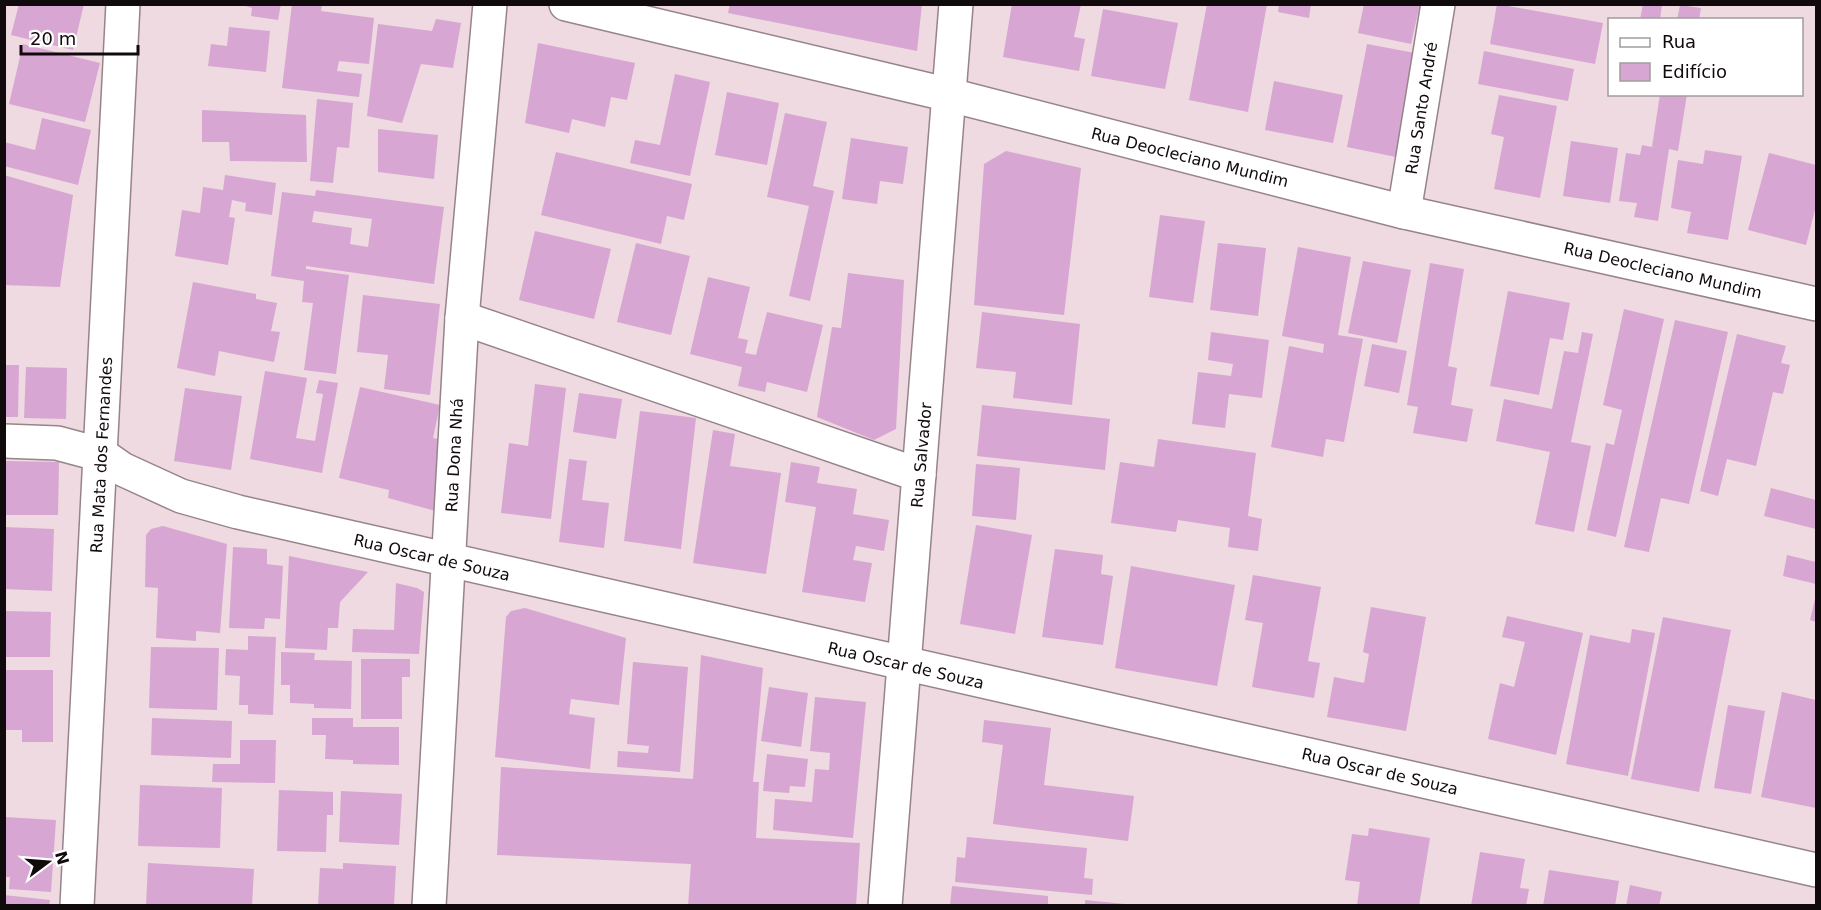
<svg xmlns="http://www.w3.org/2000/svg" width="1821" height="910" viewBox="0 0 1821 910" font-family="'DejaVu Sans',sans-serif">
  <rect width="100%" height="100%" fill="#eedae0"/>
  <g fill="#d8a6d2" fill-rule="evenodd">
    <polygon points="19,4 84,4 73,50 11,35"/>
    <polygon points="239,4 281,4 278,20 251,16 252,8"/>
    <polygon points="292,4 322,4 321,11 374,18 369,64 339,61 337,71 362,74 359,97 282,88"/>
    <polygon points="730,4 922,4 917,51 728,13"/>
    <polygon points="1012,4 1081,4 1074,37 1085,39 1079,71 1003,57"/>
    <polygon points="1207,4 1267,4 1248,112 1189,100"/>
    <polygon points="1279,4 1311,4 1309,18 1278,12"/>
    <polygon points="1364,4 1420,4 1411,44 1358,33"/>
    <polygon points="1497,4 1603,23 1595,64 1490,44"/>
    <polygon points="1643,4 1662,4 1660,20 1640,20"/>
    <polygon points="1680,5 1701,8 1699,20 1677,20"/>
    <polygon points="1103,9 1178,23 1165,89 1091,76"/>
    <polygon points="436,19 461,23 453,68 421,64 402,123 367,116 378,24 432,31"/>
    <polygon points="229,27 270,31 266,72 208,66 211,44 227,46"/>
    <polygon points="538,43 635,63 627,100 611,97 605,127 572,119 569,133 525,123"/>
    <polygon points="23,44 100,63 85,122 9,104"/>
    <polygon points="1367,44 1415,53 1396,157 1347,147"/>
    <polygon points="1484,51 1574,69 1568,101 1478,84"/>
    <polygon points="675,74 710,82 690,176 630,163 635,140 660,145"/>
    <polygon points="1274,81 1343,95 1333,143 1265,130"/>
    <polygon points="727,92 779,103 767,165 715,155"/>
    <polygon points="1660,94 1687,94 1678,151 1669,149 1658,221 1634,217 1637,203 1619,201 1626,153 1640,155 1642,145 1652,147"/>
    <polygon points="1499,95 1557,106 1540,198 1494,189 1504,137 1491,134"/>
    <polygon points="317,99 353,103 349,148 337,147 333,183 310,181"/>
    <polygon points="202,110 306,115 307,162 230,161 229,142 202,142"/>
    <polygon points="785,113 827,122 813,186 834,191 810,301 789,296 809,206 767,197"/>
    <polygon points="42,118 91,130 78,185 4,166 4,142 35,150"/>
    <polygon points="378,129 438,135 434,179 378,172"/>
    <polygon points="851,138 908,147 903,184 880,181 877,204 842,199"/>
    <polygon points="1571,141 1618,148 1610,203 1563,196"/>
    <polygon points="1705,150 1742,156 1728,240 1687,233 1691,212 1671,208 1678,160 1703,164"/>
    <polygon points="1006,151 1081,168 1064,315 974,305 984,164"/>
    <polygon points="556,152 692,184 684,220 667,216 661,244 541,215"/>
    <polygon points="1769,153 1816,165 1816,206 1806,245 1748,230"/>
    <polygon points="4,175 73,195 60,287 4,285"/>
    <polygon points="225,175 276,183 272,215 245,211 246,203 232,200 229,217 235,218 228,265 175,256 182,210 200,213 203,187 223,190"/>
    <path d="M316 190 444 207 434 284 306 266V269L349 275 336 374 304 370 313 303 302 302 304 281 271 276 282 192 315 196ZM314 211 372 219 368 247 350 244 352 228 312 222Z"/>
    <polygon points="1160,215 1205,221 1193,303 1149,297"/>
    <polygon points="535,231 611,249 594,319 519,300"/>
    <polygon points="636,243 690,256 671,335 617,322"/>
    <polygon points="1218,243 1266,248 1258,316 1210,310"/>
    <polygon points="1298,247 1351,257 1338,335 1363,339 1344,442 1326,439 1323,457 1271,447 1289,346 1323,353 1324,344 1282,336"/>
    <polygon points="1363,261 1411,270 1397,343 1348,333"/>
    <polygon points="1430,263 1464,269 1448,366 1457,368 1451,405 1473,409 1467,442 1413,433 1418,407 1407,405"/>
    <polygon points="848,273 904,280 896,429 874,440 817,417 832,327 841,328"/>
    <polygon points="708,277 750,287 738,338 748,340 745,353 756,355 767,312 823,325 807,392 767,382 765,392 738,386 742,367 690,354"/>
    <polygon points="193,282 256,294 256,299 277,303 271,331 280,332 274,362 219,351 215,376 177,368"/>
    <polygon points="1508,291 1570,303 1563,340 1550,338 1539,395 1490,386"/>
    <polygon points="363,295 440,304 430,395 384,389 388,355 357,352"/>
    <polygon points="1624,309 1664,319 1616,537 1587,530 1606,443 1614,445 1622,410 1603,405"/>
    <polygon points="982,312 1080,324 1072,405 1013,398 1016,372 976,368"/>
    <polygon points="1675,320 1728,332 1689,504 1661,498 1649,552 1624,547"/>
    <polygon points="1211,332 1269,340 1262,398 1229,394 1225,428 1192,424 1198,372 1231,376 1233,364 1208,360"/>
    <polygon points="1582,332 1593,334 1571,442 1591,446 1574,532 1535,524 1550,452 1496,441 1504,399 1552,409 1564,351 1578,353"/>
    <polygon points="1737,334 1786,346 1781,363 1790,365 1783,394 1773,392 1756,466 1727,459 1718,496 1700,491"/>
    <polygon points="1372,344 1407,351 1399,393 1364,386"/>
    <polygon points="4,365 19,365 18,417 4,417"/>
    <polygon points="26,367 67,368 66,419 24,418"/>
    <polygon points="265,371 307,378 296,438 315,441 323,394 316,393 319,380 338,383 322,473 250,459"/>
    <polygon points="535,384 566,388 551,519 501,513 509,443 528,446"/>
    <polygon points="360,387 440,405 433,438 448,441 443,513 388,498 389,490 339,478"/>
    <polygon points="185,388 242,396 231,470 174,461"/>
    <polygon points="579,393 622,399 616,439 573,432"/>
    <polygon points="982,405 1110,419 1105,470 977,456"/>
    <polygon points="640,411 696,418 681,549 624,541"/>
    <polygon points="713,430 735,434 730,466 781,473 766,574 693,563"/>
    <polygon points="1158,439 1256,453 1248,516 1262,519 1258,551 1228,547 1230,528 1178,520 1176,532 1111,523 1120,462 1154,467"/>
    <polygon points="569,459 587,461 582,500 609,503 604,548 559,542"/>
    <polygon points="4,461 59,462 58,515 4,515"/>
    <polygon points="791,462 820,467 817,483 857,489 853,514 889,520 884,551 856,546 853,560 872,563 865,602 802,592 816,507 785,502"/>
    <polygon points="976,464 1020,468 1016,520 972,516"/>
    <polygon points="1771,488 1816,500 1816,529 1764,516"/>
    <polygon points="976,525 1032,535 1015,634 960,624"/>
    <polygon points="163,526 227,544 220,633 196,631 196,641 156,638 158,588 145,587 146,535 151,529"/>
    <polygon points="4,527 54,529 52,591 4,589"/>
    <polygon points="233,547 267,549 267,564 283,566 280,619 265,618 264,629 229,628"/>
    <polygon points="1055,549 1103,555 1101,574 1113,576 1103,645 1042,637"/>
    <polygon points="1787,555 1816,562 1816,584 1783,576"/>
    <polygon points="289,556 368,572 340,602 338,628 328,628 327,650 285,648"/>
    <polygon points="1131,566 1235,585 1217,686 1115,668"/>
    <polygon points="1253,575 1321,587 1308,661 1320,663 1314,698 1252,687 1263,623 1245,620"/>
    <polygon points="396,583 417,588 424,592 419,654 352,652 353,629 394,630"/>
    <polygon points="1816,595 1816,622 1810,620"/>
    <polygon points="1371,607 1426,617 1406,731 1327,717 1334,677 1364,683 1369,654 1363,652"/>
    <polygon points="525,608 626,638 619,705 571,699 569,714 595,718 590,769 495,757 506,617 511,611"/>
    <polygon points="4,611 51,612 50,657 4,657"/>
    <polygon points="1507,616 1583,633 1556,755 1488,739 1500,683 1514,687 1525,642 1502,637"/>
    <polygon points="1663,617 1731,630 1699,792 1631,779"/>
    <polygon points="1632,629 1655,633 1628,776 1566,764 1590,635 1630,643"/>
    <polygon points="248,636 276,637 273,715 248,714 248,705 239,705 240,676 225,675 226,649 248,650"/>
    <polygon points="151,647 219,648 217,710 149,708"/>
    <polygon points="281,652 315,653 314,660 352,661 351,709 314,708 314,704 290,703 290,685 281,685"/>
    <polygon points="701,655 763,668 753,782 759,782 756,838 860,843 856,906 688,906 691,864 497,855 501,767 693,779"/>
    <polygon points="361,659 410,659 410,677 402,677 402,719 361,719"/>
    <polygon points="633,662 688,667 680,772 617,767 618,751 648,753 649,746 627,744"/>
    <polygon points="4,670 53,670 53,742 22,742 22,730 4,730"/>
    <polygon points="769,687 808,693 801,747 761,741"/>
    <polygon points="1782,692 1816,700 1816,808 1761,797"/>
    <polygon points="815,697 866,702 853,838 773,830 775,799 812,802 815,769 829,770 830,753 810,751"/>
    <polygon points="1728,705 1765,711 1751,794 1714,788"/>
    <polygon points="152,718 232,721 231,758 151,755"/>
    <polygon points="312,718 353,718 353,727 399,727 399,765 353,764 353,760 325,759 326,735 312,735"/>
    <polygon points="984,720 1051,728 1044,785 1134,796 1128,841 993,824 1003,745 982,742"/>
    <polygon points="240,740 276,740 275,783 212,782 213,764 240,764"/>
    <polygon points="767,754 808,759 805,787 790,786 789,793 763,791"/>
    <polygon points="140,785 222,788 220,848 138,846"/>
    <polygon points="279,790 333,792 333,815 327,815 326,852 277,851"/>
    <polygon points="341,791 402,794 399,845 339,842"/>
    <polygon points="4,817 56,820 51,892 9,889 10,877 4,877"/>
    <polygon points="1369,828 1430,838 1419,906 1357,906 1360,882 1345,880 1352,834 1368,836"/>
    <polygon points="967,837 1087,848 1084,878 1093,879 1092,895 955,882 957,857 965,858"/>
    <polygon points="1480,852 1525,859 1520,888 1529,889 1526,906 1471,906"/>
    <polygon points="148,863 254,869 252,906 146,906"/>
    <polygon points="343,863 396,866 394,906 318,906 320,868 343,869"/>
    <polygon points="1549,870 1619,881 1615,906 1543,906"/>
    <polygon points="1630,885 1662,892 1659,906 1626,906"/>
    <polygon points="952,886 1048,896 1048,906 950,906"/>
    <polygon points="4,895 50,900 49,906 4,906"/>
    <polygon points="1085,900 1125,904 1125,906 1085,906"/>
  </g>
  <g fill="none" stroke-linecap="round" stroke-linejoin="round">
    <g stroke="#97848a" stroke-width="36">
      <g id="minor">
        <polyline points="566,4 950,95 1404,212 1816,304"/>
        <polyline points="1404,212 1438,4"/>
        <polyline points="462,318 919,475"/>
        <polyline points="4,441 57,443 102,455 122,469 181,496 238,512 1816,870"/>
        <polyline points="77,906 123,4"/>
        <polyline points="429,906 462,318 490,4"/>
        <polyline points="885,906 956,4"/>
      </g>
    </g>
    <use href="#minor" stroke="#fff" stroke-width="33"/>
  </g>
  <g text-anchor="middle" stroke-width="4.5" stroke-linejoin="round" paint-order="stroke">
    <g font-size="16" fill="#110a0c" stroke="#fff">
      <text transform="translate(1421 108) rotate(-81)" y="6">Rua Santo André</text>
      <text transform="translate(1190 157) rotate(14)" y="6">Rua Deocleciano Mundim</text>
      <text transform="translate(1663 270) rotate(13)" y="6">Rua Deocleciano Mundim</text>
      <text transform="translate(101 455) rotate(-87)" y="6">Rua Mata dos Fernandes</text>
      <text transform="translate(454 455) rotate(-87)" y="6">Rua Dona Nhá</text>
      <text transform="translate(921 455) rotate(-85)" y="6">Rua Salvador</text>
      <text transform="translate(432 557) rotate(13)" y="6">Rua Oscar de Souza</text>
      <text transform="translate(906 665) rotate(13)" y="6">Rua Oscar de Souza</text>
      <text transform="translate(1380 771) rotate(13)" y="6">Rua Oscar de Souza</text>
    </g>
  </g>
  <rect width="1821" height="910" fill="none" stroke="#110a0c" stroke-width="12"/>
  <rect x="1608" y="18" width="195" height="78" fill="#ffffff" stroke="#a09d9e" stroke-width="1.5"/>
  <rect x="1620" y="38" width="30" height="9" fill="#ffffff" stroke="#a09d9e" stroke-width="1.5"/>
  <text x="1662" y="48" font-size="18" fill="#110a0c">Rua</text>
  <rect x="1620" y="63" width="30" height="18" fill="#d8a6d2" stroke="#a09d9e" stroke-width="1.5"/>
  <text x="1662" y="78" font-size="18" fill="#110a0c">Edifício</text>
  <g transform="translate(48 862) rotate(74)" stroke="#ffffff" stroke-width="4.5" paint-order="stroke">
  <path d="M0-4.5L10 22L0 15L-10 22Z" fill="#110a0c"/>
  <text y="-9" font-size="16" font-weight="bold" text-anchor="middle" fill="#110a0c">N</text>
  </g>
  <path d="M21 45v9h117v-9" fill="none" stroke="#110a0c" stroke-width="3"/>
  <text x="30" y="45" font-size="18" fill="#110a0c" stroke="#ffffff" stroke-width="4.5" paint-order="stroke">20 m</text>
</svg>
